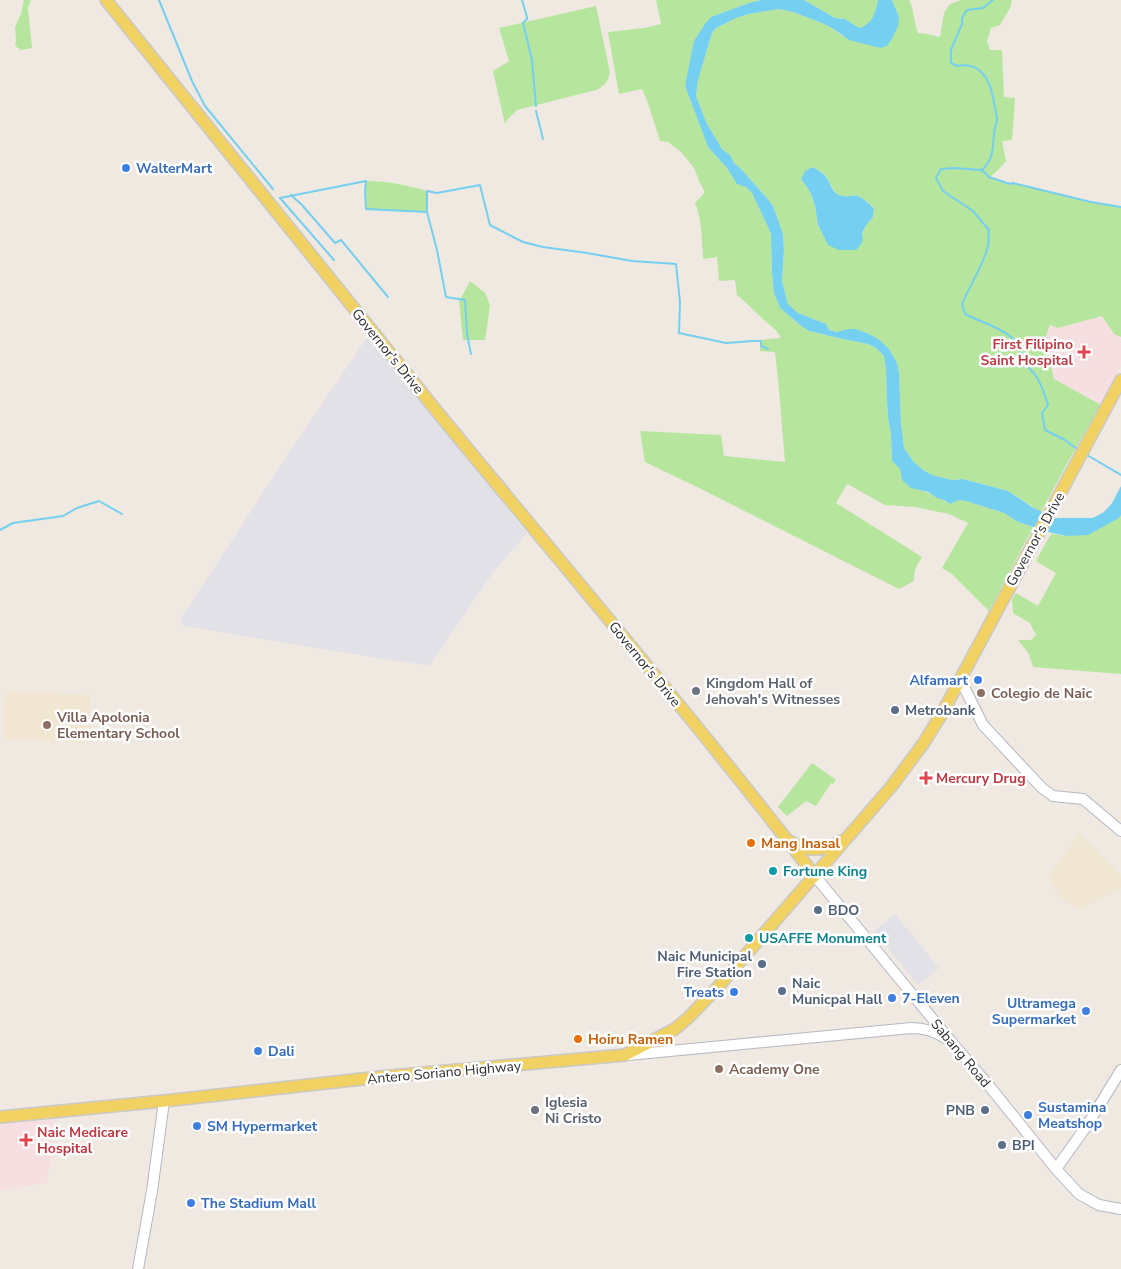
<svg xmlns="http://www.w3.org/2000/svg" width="1121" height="1269" viewBox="0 0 1121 1269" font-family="'Nunito Sans',sans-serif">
  <rect width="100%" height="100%" fill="#efe9e1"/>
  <g fill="#e3e1e8">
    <polygon points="368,336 527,533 494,571 429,666 243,636 182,625 180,620 287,456"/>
    <polygon points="895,914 939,968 918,985 874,931"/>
  </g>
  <g fill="#f0e6d1">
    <polygon points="7,691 90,695 89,743 4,739 4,711"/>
    <polygon points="1079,833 1121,876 1121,888 1079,909 1061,898 1051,882 1049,875 1050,873 1068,850"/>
  </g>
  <g fill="#f5dfe0">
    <polygon points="1102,316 1114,334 1121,337 1121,366 1101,405 1054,379 1045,338 1050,325 1058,328"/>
    <polygon points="56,1119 47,1183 0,1191 0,1124"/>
  </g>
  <g fill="#b6e59e" fill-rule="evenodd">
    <polygon points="24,0 31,0 28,8 32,48 21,50 15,46 16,41 15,27 21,14"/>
    <path d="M656 0H761L749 3 711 17 685 86 708 147 727 168 737 183 746 187 752 193 768 227 771 234 772 274 774 293 780 308 800 325 809 331 838 338 868 344 876 348 884 356 886 369 887 403 888 418 891 434 892 460 900 469 902 480C908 483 914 488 920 490 930 494 941 498 950 504L959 500 966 501 1004 513 1018 522 1033 527 989 611 952 574 942 568 968 523 949 514 915 507 885 505 847 484 836 503 922 557C917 565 913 572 914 581L899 589 697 487 645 462 640 431 721 435 724 456 785 462 779 389 775 352 760 351V340L781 338C777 330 771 326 764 320 755 312 747 303 737 295L735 280 719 281 717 257 703 259C702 240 702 221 695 203L705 192 700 183 694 168 682 153 668 142 660 141 647 100 642 89 619 94 608 32 644 28 661 24Z"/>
    <path d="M804 0H878C876 8 874 20 867 25 866 26 861 28 859 28L845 19 835 18Z"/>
    <path d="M892 0H908L910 1C914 12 914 23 918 33L927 34 940 37 944 13 950 4 961 0H1012L1010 8 1000 25 991 28 987 41 990 50H1002L1004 97 1015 98 1012 140 1002 141 1006 161 999 169 990 177 1010 184 1013 183 1091 202 1121 207V337L1114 334 1102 316 1058 328 1050 325 1045 338 1054 379 1101 405 1069 460 1041 512 1008 491 963 479 952 480 932 475 923 470 913 461 904 448 903 438 901 424 899 372 897 363 889 349 848 329 837 332 829 330 825 324 798 313 788 304 782 281 784 249 783 234 773 206 766 197 741 169 734 163 730 155 722 149 706 122 696 96 698 80 712 33 716 28 736 18 749 14 779 9 793 12 822 23 832 28 842 36 880 48 899 17ZM813 167C819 170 825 173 828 180 831 185 833 190 837 194 846 199 850 194 857 196 863 197 869 203 874 208L873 217 867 224 862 234 828 245 818 225 815 206 811 194 807 187 801 179Z"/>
    <path d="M596 6 610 73C607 82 605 86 596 90L517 110 508 119 505 124 493 71 509 61 499 28Z"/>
    <path d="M366 181C388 181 406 185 427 191V212L366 209 365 192Z"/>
    <polygon points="470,281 485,293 490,305 485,340 463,340 459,302"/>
    <polygon points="1121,514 1121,674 1033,667 1029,654 1018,640 1031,640 1036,635 1030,623 1013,613 1012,599 1016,593 1038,606 1056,573 1036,561 1051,534 1067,536"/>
    <polygon points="812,763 836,780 833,784 831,783 816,806 806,801 787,816 778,807"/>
  </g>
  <g fill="#75cff0">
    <path d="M761 0H804L835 18 845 19 859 28C873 24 875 13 878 0H892L899 17 898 26 893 37 887 46 880 48 849 40 832 28 822 23 793 12 779 9 749 14 736 18 716 28 712 33 698 80 696 96 706 122 722 149 730 155 734 163 741 169 766 197 773 206 783 234 784 249 782 281 788 304 798 313 826 324 829 330 837 332 848 329H856L869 334 878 339 889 349 897 363 899 372 901 424 903 438 904 448 913 461 923 470 932 475 952 480 963 479 1008 491 1032 507 1055 518H1093L1104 512 1112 503 1121 486V515L1119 518 1088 535 1067 536 1052 533 1018 522 1004 513 966 501 959 500 950 504 944 500 937 498 928 492 911 488 902 480 900 469 892 461 891 434 888 418 887 403 886 369 884 356 876 348 868 344 838 338 809 331 800 325 780 308 774 293 772 274 771 234 768 227 752 193 746 187 737 184 727 168 708 147 685 86 694 41 705 24 711 17 749 3Z"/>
    <path d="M813 167C818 170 822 172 826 177 830 182 831 190 837 194 846 199 850 194 857 196 863 197 869 204 874 208L873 217 867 224 862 233C864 241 861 245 856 250H839L828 245 818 225 815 206 811 194 807 187 801 179 805 171Z"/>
  </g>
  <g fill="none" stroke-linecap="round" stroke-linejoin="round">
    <g stroke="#75cff0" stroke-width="2">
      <polyline points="159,0 192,81 205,106 273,189"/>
      <polyline points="522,0 527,17 527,19 523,23 532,60 536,106"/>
      <path d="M993 0 983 8 967 10 962 18V24L951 50V63L957 66C985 61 992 86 995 108 996 112 997 116 997 120 996 125 994 130 994 135 992 151 994 158 982 170L954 168 941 169 936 178 943 191 973 211 989 230C988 235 989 241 988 246 983 266 970 285 962 304L965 314C980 322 998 326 1011 337 1019 344 1021 355 1026 364 1029 368 1033 372 1036 376 1042 385 1045 395 1048 405L1042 413 1045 430 1065 440 1077 449"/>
      <polyline points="536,111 543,139"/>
      <polyline points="982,170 989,177 1010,184 1013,183 1091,202 1121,207"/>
      <polyline points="291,195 302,205 335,243 341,240 388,297"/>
      <polyline points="280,198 366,181 365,192 366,209 427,212"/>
      <polyline points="280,198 334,260"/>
      <polyline points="471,354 467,334 465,300 446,297 437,250 427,212 427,191 437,193 480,185 490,225 523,242 543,247 587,253 632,261 676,264 680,302 679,333 726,343 753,341 761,341 761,346 768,349"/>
      <polyline points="1087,455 1121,475"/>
      <polyline points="0,530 13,523 63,516 77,508 99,501 122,514"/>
    </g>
    <g stroke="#b4b7c1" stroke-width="12">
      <g id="secondary">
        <polyline points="960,679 983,725 1042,788 1053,796 1083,799 1121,831"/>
        <polyline points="815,876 954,1045 990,1087 1056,1169 1079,1194 1099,1205 1121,1209"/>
        <path d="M628 1055 911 1028C923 1028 935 1031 945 1038"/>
        <polyline points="1056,1169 1088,1124 1121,1070"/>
        <polyline points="138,1269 152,1191 164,1101"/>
      </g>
    </g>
    <g stroke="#c9c9c9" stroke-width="14">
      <g id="primary">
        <path d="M106 0C218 140 330 280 443 419 568 571 695 720 815 876"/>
        <path d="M791 842C808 852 824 852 841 841"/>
        <polyline points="0,1117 164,1101 380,1077 625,1055 675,1029 688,1018 717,988 891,787 923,744 941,715 1121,380"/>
      </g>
    </g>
    <use href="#secondary" stroke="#fff" stroke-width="10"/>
    <use href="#primary" stroke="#f2d163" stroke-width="11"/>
  </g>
  <g fill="#3f7fe0" stroke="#fff" stroke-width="2">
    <circle cx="126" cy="168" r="5"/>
    <circle cx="978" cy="680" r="5"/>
    <circle cx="734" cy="992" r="5"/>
    <circle cx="892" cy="998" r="5"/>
    <circle cx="1086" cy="1011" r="5"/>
    <circle cx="258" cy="1051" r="5"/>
    <circle cx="1028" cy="1115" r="5"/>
    <circle cx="197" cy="1126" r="5"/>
    <circle cx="191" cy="1203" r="5"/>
  </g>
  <g fill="#e0444e" stroke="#fff" stroke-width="2">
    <path d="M1081.5 344.5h5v5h5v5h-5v5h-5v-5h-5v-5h5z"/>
    <path d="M923.5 770.5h5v5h5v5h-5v5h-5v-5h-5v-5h5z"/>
    <path d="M23.5 1132.5h5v5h5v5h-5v5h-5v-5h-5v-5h5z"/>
  </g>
  <g fill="#6b7280" stroke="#fff" stroke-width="2">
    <circle cx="696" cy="691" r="5"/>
    <circle cx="535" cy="1110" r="5"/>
  </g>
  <g fill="#8d6e63" stroke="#fff" stroke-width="2">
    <circle cx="981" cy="693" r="5"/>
    <circle cx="47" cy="725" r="5"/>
    <circle cx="719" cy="1069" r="5"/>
  </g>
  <g fill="#5c6f8a" stroke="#fff" stroke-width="2">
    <circle cx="895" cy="710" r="5"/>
    <circle cx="818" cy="910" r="5"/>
    <circle cx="762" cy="964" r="5"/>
    <circle cx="782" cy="991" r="5"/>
    <circle cx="985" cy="1110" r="5"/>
    <circle cx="1002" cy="1145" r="5"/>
  </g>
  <g fill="#e8710a" stroke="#fff" stroke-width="2">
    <circle cx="751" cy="843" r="5"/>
    <circle cx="578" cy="1039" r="5"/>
  </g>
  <g fill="#0f9aa8" stroke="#fff" stroke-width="2">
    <circle cx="773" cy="871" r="5"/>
    <circle cx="749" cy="938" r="5"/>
  </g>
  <g text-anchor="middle" stroke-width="5" stroke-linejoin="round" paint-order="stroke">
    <g font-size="14" font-weight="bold" fill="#366cbe" stroke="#fff" text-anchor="start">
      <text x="136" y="173">WalterMart</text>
      <text x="968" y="685" text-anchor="end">Alfamart</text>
      <text x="724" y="997" text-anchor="end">Treats</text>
      <text x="902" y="1003">7-Eleven</text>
      <text x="1076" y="1008" text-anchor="end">Ultramega<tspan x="1076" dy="16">Supermarket</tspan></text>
      <text x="268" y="1056">Dali</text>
      <text x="1038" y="1112">Sustamina<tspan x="1038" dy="16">Meatshop</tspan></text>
      <text x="207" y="1131">SM Hypermarket</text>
      <text x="201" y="1208">The Stadium Mall</text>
    </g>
    <g font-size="14" font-weight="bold" fill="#be3a42" stroke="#fff" text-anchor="start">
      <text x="1073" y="349" text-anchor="end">First Filipino<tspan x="1073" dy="16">Saint Hospital</tspan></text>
      <text x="936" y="783">Mercury Drug</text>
      <text x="37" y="1137">Naic Medicare<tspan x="37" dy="16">Hospital</tspan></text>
    </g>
    <g font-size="14" fill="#2e2e2e" stroke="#fff">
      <text transform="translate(388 351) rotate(51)" y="5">Governor's Drive</text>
      <text transform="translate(1035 539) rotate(-61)" y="5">Governor's Drive</text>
      <text transform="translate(645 664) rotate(51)" y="5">Governor's Drive</text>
      <text transform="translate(961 1053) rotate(50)" y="5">Sabang Road</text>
      <text transform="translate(444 1072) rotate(-5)" y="5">Antero Soriano Highway</text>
    </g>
    <g font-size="14" font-weight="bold" fill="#5b616d" stroke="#fff" text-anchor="start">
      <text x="706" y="688">Kingdom Hall of<tspan x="706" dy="16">Jehovah's Witnesses</tspan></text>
      <text x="545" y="1107">Iglesia<tspan x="545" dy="16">Ni Cristo</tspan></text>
    </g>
    <g font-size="14" font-weight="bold" fill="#785e54" stroke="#fff" text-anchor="start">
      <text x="991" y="698">Colegio de Naic</text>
      <text x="57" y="722">Villa Apolonia<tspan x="57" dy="16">Elementary School</tspan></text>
      <text x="729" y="1074">Academy One</text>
    </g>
    <g font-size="14" font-weight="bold" fill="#4e5e75" stroke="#fff" text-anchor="start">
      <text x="905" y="715">Metrobank</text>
      <text x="828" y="915">BDO</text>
      <text x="752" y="961" text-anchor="end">Naic Municipal<tspan x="752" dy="16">Fire Station</tspan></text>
      <text x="792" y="988">Naic<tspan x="792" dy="16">Municpal Hall</tspan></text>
      <text x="975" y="1115" text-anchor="end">PNB</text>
      <text x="1012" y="1150">BPI</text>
    </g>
    <g font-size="14" font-weight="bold" fill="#c56008" stroke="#fff" text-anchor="start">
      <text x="761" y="848">Mang Inasal</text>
      <text x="588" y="1044">Hoiru Ramen</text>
    </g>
    <g font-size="14" font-weight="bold" fill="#0d838f" stroke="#fff" text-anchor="start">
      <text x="783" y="876">Fortune King</text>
      <text x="759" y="943">USAFFE Monument</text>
    </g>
  </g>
</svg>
